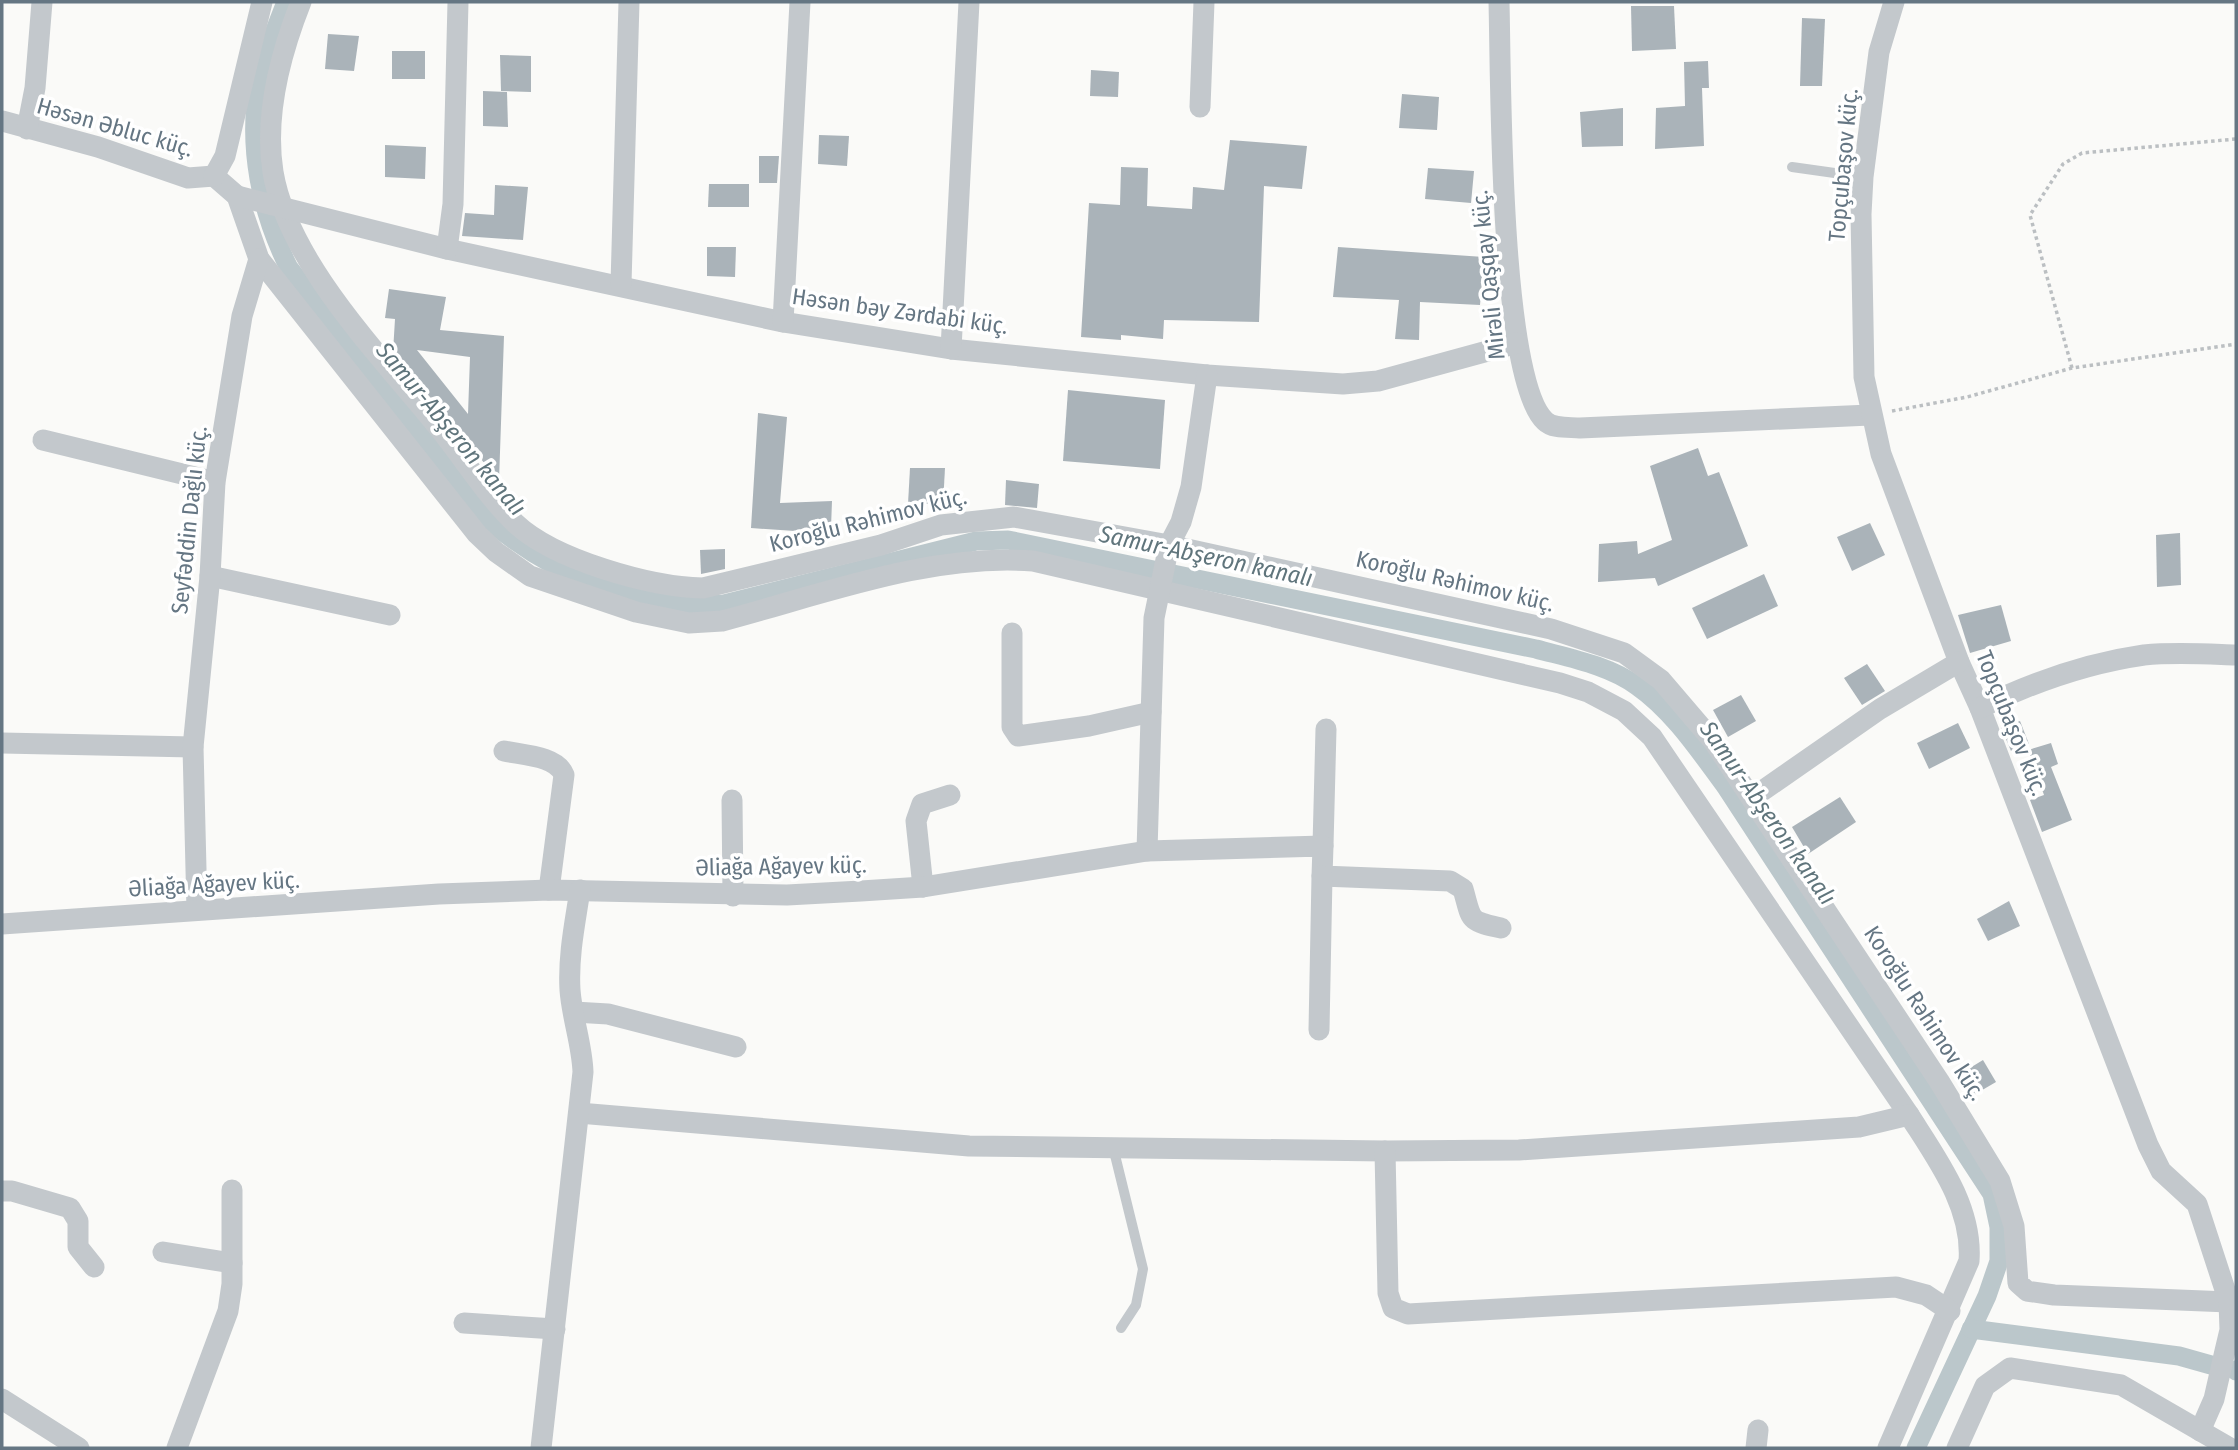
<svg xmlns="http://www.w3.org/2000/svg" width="2238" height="1450" viewBox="0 0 2238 1450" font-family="'Fira Sans Condensed',sans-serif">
  <rect width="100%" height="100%" fill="#fafaf8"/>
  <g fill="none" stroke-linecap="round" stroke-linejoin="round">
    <g stroke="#bbc7cb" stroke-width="19">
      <path d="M286 2C276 28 264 56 259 84 247 146 261 213 289 268L487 519C551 574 639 612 724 604L976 541 1008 540 1536 649C1569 658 1608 665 1637 686 1673 711 1700 752 1726 787L1992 1194 1999 1227V1261L1987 1296 1916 1448"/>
      <polyline points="1971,1329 2179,1356 2211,1365"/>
      <polyline points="2235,1370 2236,1371"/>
    </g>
  </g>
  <g fill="#aab3b9" fill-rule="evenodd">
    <polygon points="1631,6 1674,6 1676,49 1632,51"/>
    <polygon points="1802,18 1825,19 1822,86 1800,86"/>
    <polygon points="328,34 359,36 354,71 325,69"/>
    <rect x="392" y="51" width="33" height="28"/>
    <polygon points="500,55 531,56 531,92 501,91"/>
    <polygon points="1708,61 1709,88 1702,88 1704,146 1655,149 1656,108 1685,106 1684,62"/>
    <polygon points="1091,70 1119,72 1118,97 1090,96"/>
    <polygon points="483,91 507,92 508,127 483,126"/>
    <polygon points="1402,94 1439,97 1437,130 1399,128"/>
    <polygon points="1623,108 1623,146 1582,147 1580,112"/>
    <polygon points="819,135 849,136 847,166 818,164"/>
    <polygon points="1230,140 1307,146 1302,189 1264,186 1259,322 1164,320 1163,339 1121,335 1121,340 1081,337 1089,203 1120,205 1121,167 1148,168 1147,206 1192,209 1193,187 1224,190"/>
    <polygon points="385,145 426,147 425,179 385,177"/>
    <polygon points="759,156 779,156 777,183 759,183"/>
    <polygon points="1428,168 1474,171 1471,203 1425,199"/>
    <polygon points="709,184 749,184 749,207 708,207"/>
    <polygon points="495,185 528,187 523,240 462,236 465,213 494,215"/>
    <polygon points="707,247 736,247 735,277 707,276"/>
    <polygon points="1338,247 1484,257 1480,305 1420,302 1419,340 1395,339 1399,300 1333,297"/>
    <path d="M389 289 446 297 440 330 504 336 499 481 393 352 395 319 385 318ZM417 350 470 357 468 414Z"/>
    <polygon points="1068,390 1165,400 1160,469 1063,461"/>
    <polygon points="758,413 787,417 780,503 832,501 831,528 795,531 751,528"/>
    <polygon points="1698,448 1708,476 1719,472 1748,546 1658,586 1655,578 1598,582 1599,544 1637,541 1638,554 1672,540 1650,466"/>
    <polygon points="910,468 945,468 943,504 908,504"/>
    <polygon points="1006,480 1039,484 1037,508 1005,505"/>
    <polygon points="1870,523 1885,555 1852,571 1837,537"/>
    <polygon points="2180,533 2181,585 2157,587 2156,535"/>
    <polygon points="725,549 725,569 701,574 700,550"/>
    <polygon points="1764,574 1778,606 1707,639 1692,608"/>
    <polygon points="2001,605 2011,641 1970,653 1958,615"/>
    <polygon points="1867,664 1885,691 1862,705 1844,678"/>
    <polygon points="1741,695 1756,721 1728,737 1713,710"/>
    <polygon points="2020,721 2029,744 2011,751 2001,727"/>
    <polygon points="1958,723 1970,748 1929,769 1917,743"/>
    <polygon points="2051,743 2058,764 2051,767 2072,820 2042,832 2030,800 2044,795 2028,750"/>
    <polygon points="1840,797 1856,822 1808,854 1792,827"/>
    <polygon points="2009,901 2020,926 1988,941 1977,919"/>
    <polygon points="1983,1060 1996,1082 1972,1096 1960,1074"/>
  </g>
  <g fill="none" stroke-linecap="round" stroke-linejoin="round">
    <g stroke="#bbbfc2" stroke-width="3.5" stroke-dasharray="3.5 3.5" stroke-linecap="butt">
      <polyline points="2072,368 2030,215 2063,164 2082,153 2236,139"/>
      <polyline points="1892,411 1967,397 2072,368 2236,344"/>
    </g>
    <g stroke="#c3c8cc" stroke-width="10">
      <polyline points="1792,167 1863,177"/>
      <polyline points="1113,1147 1143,1269 1136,1305 1121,1328"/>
    </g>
    <g stroke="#c3c8cc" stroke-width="21">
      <path d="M301 2C280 55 264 115 273 172 288 263 382 357 439 428 464 459 487 496 515 523 554 560 651 587 703 588L881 545 941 525 1014 517 1169 545 1551 629 1624 653 1661 680 1714 742 1939 1081 2000 1181 2014 1226 2018 1283 2027 1291 2054 1295 2229 1302"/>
      <path d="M1499 2C1501 74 1499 379 1545 421 1553 429 1569 427 1580 428L1870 415"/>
      <polyline points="1894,2 1879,52 1863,177 1861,214 1864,377 1881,454 1959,662 1980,708 2148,1145 2161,1171 2197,1204 2229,1302 2230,1330 2225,1351 2214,1399 2200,1431"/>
      <polyline points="1200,107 1204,2"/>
      <polyline points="2,121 98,147 188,178 214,176"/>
      <polyline points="27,129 35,88 42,2"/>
      <path d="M214 176 237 196 259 259 477 534 496 552 530 576 636 612 689 623 722 621C821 595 930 553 1033 561L1560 683 1588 692 1624 711 1652 737 1909 1115C1937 1159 1973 1207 1969 1261L1888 1448"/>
      <polyline points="214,176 225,156 262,2"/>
      <polyline points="237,196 447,249 783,322 951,349 1207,375 1343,384 1378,381 1517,343"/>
      <polyline points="447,249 453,204 458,2"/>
      <polyline points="621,284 629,2"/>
      <polyline points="783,322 800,2"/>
      <polyline points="951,349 969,2"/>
      <polyline points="43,440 215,482"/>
      <polyline points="210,576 390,615"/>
      <polyline points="1012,633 1012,727 1018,736 1089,726 1151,712"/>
      <path d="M1980 708C2031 683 2088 663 2144 655 2175 652 2206 654 2236 655"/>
      <polyline points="2,743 193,747"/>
      <path d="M504 751C523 755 557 756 564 775L549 890"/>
      <polyline points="1752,798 1880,709 1959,662"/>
      <polyline points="732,800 733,896"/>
      <polyline points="1323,846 1326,729"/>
      <polyline points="1147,851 1154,618 1169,545 1181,522 1191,487 1207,375"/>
      <polyline points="923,887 916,821 922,804 950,795"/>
      <polyline points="197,910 193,747 210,576 215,482 242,316 259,259"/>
      <path d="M2 924 439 894 549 890 787 895 861 891 923 887 1147 851 1323 846 1322 876 1450 881 1463 889C1472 920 1467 921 1501 928"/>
      <polyline points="574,1012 608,1014 736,1047"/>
      <polyline points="1319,1030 1322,876"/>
      <polyline points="579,1113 969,1146 1385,1151 1519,1150 1859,1127 1909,1115"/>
      <polyline points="1385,1151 1388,1293 1393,1308 1408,1314 1896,1287 1926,1295 1950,1311"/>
      <polyline points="2,1191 12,1191 70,1208 78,1221 78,1247 94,1267"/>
      <polyline points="163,1252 232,1263"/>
      <polyline points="464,1323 555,1329"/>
      <polyline points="2,1399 79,1448"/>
      <polyline points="177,1448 228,1311 232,1284 232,1190"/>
      <path d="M541 1448 583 1072C582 1044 572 1018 570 990 568 956 575 923 580 890"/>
      <polyline points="1756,1448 1758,1430"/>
      <polyline points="1957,1448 1985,1386 2010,1368 2121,1385 2230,1448"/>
    </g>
  </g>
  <g text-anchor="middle" stroke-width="7" stroke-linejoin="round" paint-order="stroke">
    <g font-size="23" fill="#657683" stroke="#fff">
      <text transform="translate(115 127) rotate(16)" y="8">Həsən Əbluc küç.</text>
      <text transform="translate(1843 165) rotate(-85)" y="8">Topçubaşov küç.</text>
      <text transform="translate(1488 275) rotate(-96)" y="8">Mirəli Qaşqay küç.</text>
      <text transform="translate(900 311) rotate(8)" y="8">Həsən bəy Zərdabi küç.</text>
      <text transform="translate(189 520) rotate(-84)" y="8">Seyfəddin Dağlı küç.</text>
      <text transform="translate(868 520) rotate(-14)" y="8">Koroğlu Rəhimov küç.</text>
      <text transform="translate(1455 581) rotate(13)" y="8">Koroğlu Rəhimov küç.</text>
      <text transform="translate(2012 723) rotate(68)" y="8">Topçubaşov küç.</text>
      <text transform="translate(781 866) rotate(-1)" y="8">Əliağa Ağayev küç.</text>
      <text transform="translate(214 884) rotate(-3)" y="8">Əliağa Ağayev küç.</text>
      <text transform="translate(1925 1013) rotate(57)" y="8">Koroğlu Rəhimov küç.</text>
    </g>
    <g font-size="24" font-style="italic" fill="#60757c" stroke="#fff">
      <text transform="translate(451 429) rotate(50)" y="8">Samur-Abşeron kanalı</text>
      <text transform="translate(1206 556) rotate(12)" y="8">Samur-Abşeron kanalı</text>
      <text transform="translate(1768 813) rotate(55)" y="8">Samur-Abşeron kanalı</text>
    </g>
  </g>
  <rect width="2238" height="1450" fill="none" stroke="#657683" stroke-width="7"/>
</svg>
